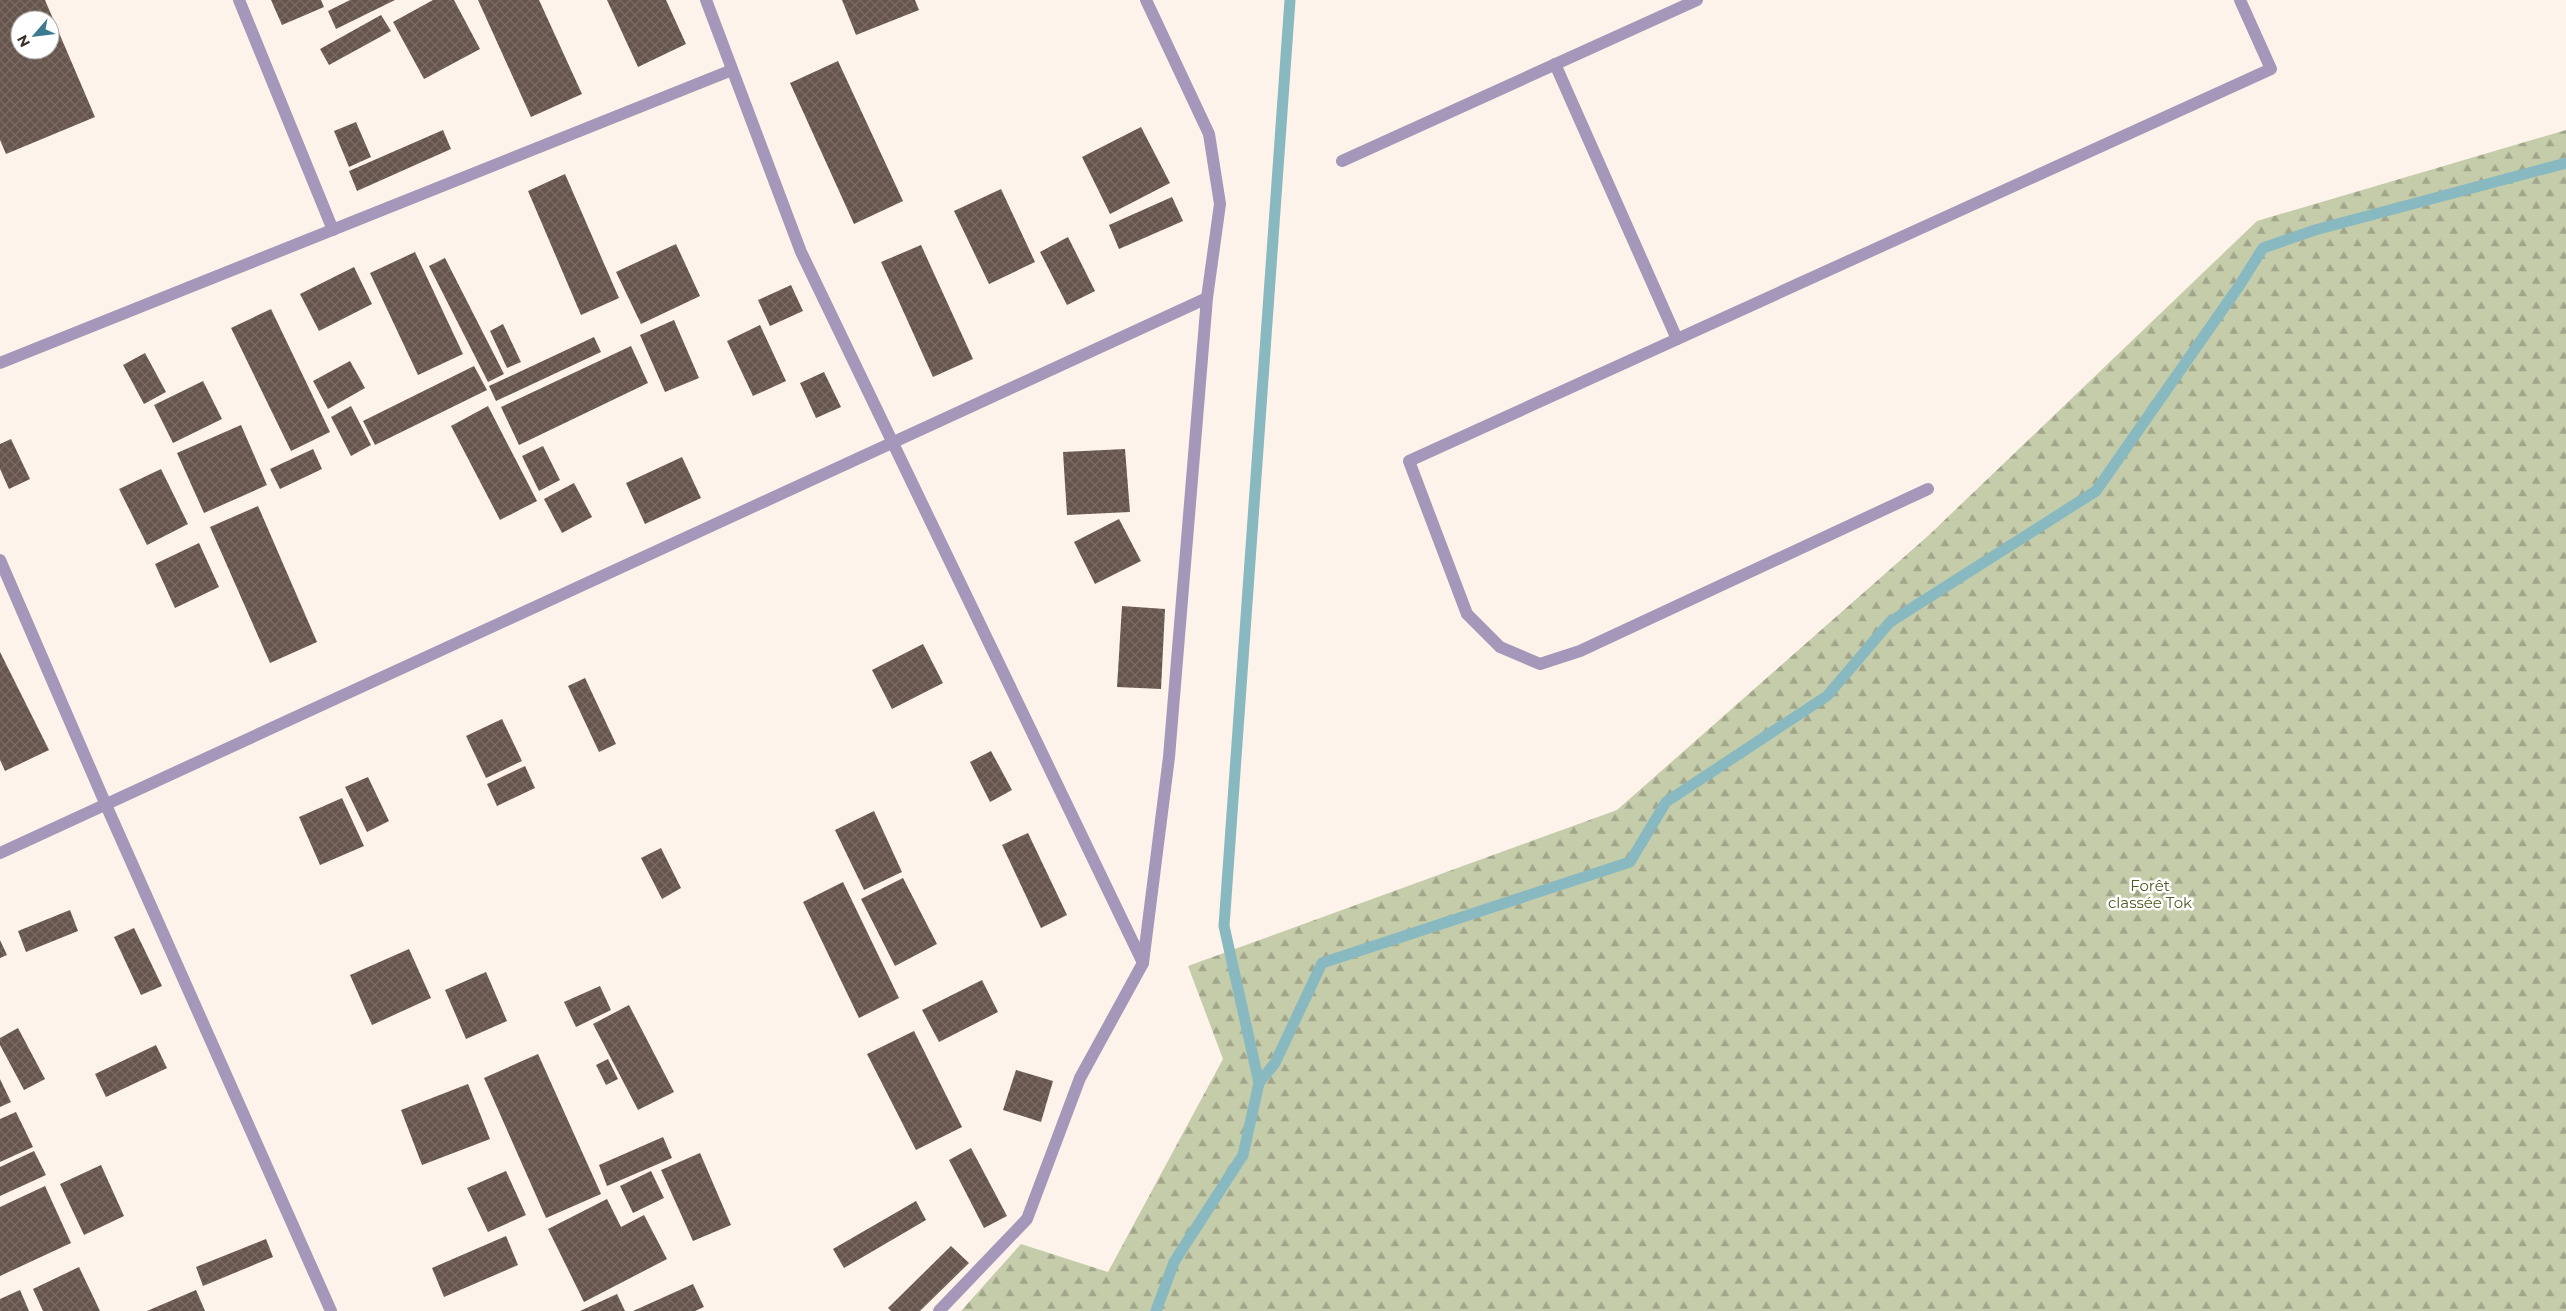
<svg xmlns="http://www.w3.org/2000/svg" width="2566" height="1311" viewBox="0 0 2566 1311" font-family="Montserrat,sans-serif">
  <defs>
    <pattern id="forest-firs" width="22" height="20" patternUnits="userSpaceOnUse" patternTransform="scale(1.25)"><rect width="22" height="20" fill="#c5ccaa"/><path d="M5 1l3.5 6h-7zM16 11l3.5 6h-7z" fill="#a1a68b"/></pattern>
    <pattern id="building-cross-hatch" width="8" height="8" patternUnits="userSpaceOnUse" patternTransform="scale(1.25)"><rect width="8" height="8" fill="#66554d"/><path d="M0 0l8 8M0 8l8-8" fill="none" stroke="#796b64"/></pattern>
  </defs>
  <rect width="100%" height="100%" fill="#fdf3ea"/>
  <polygon fill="url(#forest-firs)" points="2566,130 2566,1311 961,1311 1021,1244 1108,1272 1223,1059 1188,966 1617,810 1929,535 2257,221"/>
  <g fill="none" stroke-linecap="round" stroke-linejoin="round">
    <g stroke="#88b9c0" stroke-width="11">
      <polyline points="1259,1083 1224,926 1290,0"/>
      <polyline points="1156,1311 1174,1262 1243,1155 1259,1083 1275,1063 1322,963 1630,862 1666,802 1827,696 1890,622 2096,491 2239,286 2263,248 2315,230 2566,163"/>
    </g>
  </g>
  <g fill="url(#building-cross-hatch)" fill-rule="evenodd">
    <path d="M0 0H45L95 117 6 154 0 140ZM20 20H50V50H20Z"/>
    <polygon points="271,0 321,0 324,7 282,25"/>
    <polygon points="350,0 395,0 336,29 328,11"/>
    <polygon points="433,0 454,0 480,49 424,79 393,22"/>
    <polygon points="478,0 539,0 582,94 531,117"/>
    <polygon points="607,0 666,0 686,44 638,67"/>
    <polygon points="842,0 915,0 919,10 856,35"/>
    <polygon points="381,15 391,31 329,65 320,49"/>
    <polygon points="838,61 903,201 854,224 790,83"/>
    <polygon points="356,122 371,157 349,167 334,131"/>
    <polygon points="1141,127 1170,183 1110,214 1082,157"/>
    <polygon points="443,130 451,149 357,191 349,171"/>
    <polygon points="565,174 619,298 581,315 528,191"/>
    <polygon points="1001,189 1035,262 989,284 954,211"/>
    <polygon points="1172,197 1183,221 1119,249 1109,225"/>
    <polygon points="1068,237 1095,291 1067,305 1040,252"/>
    <polygon points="676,244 700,296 641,324 616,272"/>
    <polygon points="921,245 973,359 933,377 881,262"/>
    <polygon points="415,252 463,354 418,375 370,273"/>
    <polygon points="445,258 504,374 488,382 429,266"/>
    <polygon points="354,267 372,304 319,331 300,294"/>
    <polygon points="791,285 803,311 770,326 758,300"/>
    <polygon points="271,309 330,432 291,451 231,328"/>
    <polygon points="674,320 699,378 665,392 640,335"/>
    <polygon points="503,324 521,362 507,368 490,331"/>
    <polygon points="760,325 786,381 753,396 727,341"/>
    <polygon points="594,337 601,352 496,401 489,386"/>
    <polygon points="631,346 648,383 519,445 501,407"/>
    <polygon points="145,353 166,392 144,404 123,365"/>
    <polygon points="350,361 365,388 328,409 313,381"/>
    <polygon points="474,366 487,390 375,445 363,421"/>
    <polygon points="824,372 841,407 816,418 800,383"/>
    <polygon points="203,381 222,419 173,443 154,405"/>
    <polygon points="351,406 371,445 351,456 331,417"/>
    <polygon points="488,406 537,501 500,520 451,426"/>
    <polygon points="241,425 267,485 204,513 177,453"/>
    <polygon points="11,439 30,479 9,489 0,469 0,444"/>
    <polygon points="543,446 560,480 539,491 522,456"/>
    <polygon points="313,449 322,469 280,489 270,469"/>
    <polygon points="1125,449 1130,512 1067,515 1063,452"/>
    <polygon points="682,457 701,498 645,524 626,483"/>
    <polygon points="161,469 188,524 147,545 119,489"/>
    <polygon points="574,483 592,517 562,533 544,499"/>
    <polygon points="258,506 317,642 270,663 210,527"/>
    <polygon points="1119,519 1141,561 1095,584 1074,542"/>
    <polygon points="199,543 219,587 175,608 155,564"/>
    <polygon points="1122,606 1165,609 1161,689 1117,687"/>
    <polygon points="923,644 943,683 892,709 872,670"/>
    <polygon points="0,652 49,750 5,771 0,760"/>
    <polygon points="585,678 616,744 599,752 568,686"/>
    <polygon points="502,719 522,761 486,778 466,736"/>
    <polygon points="991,751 1012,790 990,802 970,762"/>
    <polygon points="525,766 535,788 497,806 487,784"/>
    <polygon points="368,777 389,821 367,832 345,787"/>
    <polygon points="342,798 364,846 320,865 299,817"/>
    <polygon points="874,811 902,872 864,890 835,830"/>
    <polygon points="1028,833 1067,915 1041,928 1002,845"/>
    <polygon points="661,848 681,888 662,899 641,858"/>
    <polygon points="903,878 937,944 895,966 861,899"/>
    <polygon points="843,882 899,998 859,1018 803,902"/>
    <polygon points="70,910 78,931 26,952 18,931"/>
    <polygon points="134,928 162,986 141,995 114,937"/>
    <polygon points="0,940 7,955 0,958"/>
    <polygon points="409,949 431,998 372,1025 350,975"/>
    <polygon points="486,972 507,1021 466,1039 445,990"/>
    <polygon points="982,980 998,1012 939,1042 922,1010"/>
    <polygon points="600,986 611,1010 576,1027 564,1002"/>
    <polygon points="629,1005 674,1092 638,1110 593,1024"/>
    <polygon points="18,1028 45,1079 24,1090 0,1045 0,1038"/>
    <polygon points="914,1031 962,1127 916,1150 867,1054"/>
    <polygon points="156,1045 167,1068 106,1097 95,1074"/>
    <polygon points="538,1054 601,1194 546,1218 484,1078"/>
    <polygon points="608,1059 618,1079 606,1085 596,1065"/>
    <polygon points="1016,1070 1053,1081 1041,1122 1003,1110"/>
    <polygon points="0,1079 11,1102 0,1107"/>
    <polygon points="468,1084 490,1139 422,1165 401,1110"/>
    <polygon points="16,1112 33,1147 0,1162 0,1119"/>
    <polygon points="663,1137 672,1158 607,1186 599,1165"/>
    <polygon points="971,1148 1007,1216 984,1228 949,1160"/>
    <polygon points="34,1151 46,1175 0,1196 0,1167"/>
    <polygon points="700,1153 731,1225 693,1241 661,1170"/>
    <polygon points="101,1165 124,1216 84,1235 60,1184"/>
    <polygon points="506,1171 526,1215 488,1232 467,1188"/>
    <polygon points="651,1171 664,1198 633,1213 620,1186"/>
    <polygon points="45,1186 71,1243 0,1276 0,1207"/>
    <polygon points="607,1199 621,1227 644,1215 667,1259 584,1302 548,1229"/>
    <polygon points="916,1201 926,1220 844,1268 833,1249"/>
    <polygon points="506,1236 518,1265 444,1297 432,1268"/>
    <polygon points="266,1239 273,1257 203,1286 196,1267"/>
    <polygon points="951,1246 969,1263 920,1311 891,1311 888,1308"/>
    <polygon points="79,1267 100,1311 43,1311 33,1289"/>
    <polygon points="693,1284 704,1307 695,1311 633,1311"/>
    <polygon points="20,1290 29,1311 0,1311 0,1299"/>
    <polygon points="196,1290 205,1311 147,1311"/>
    <polygon points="617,1294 625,1311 580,1311"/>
  </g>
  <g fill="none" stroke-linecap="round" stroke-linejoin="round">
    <g stroke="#a497b9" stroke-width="12">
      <polyline points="239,0 333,230"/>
      <polyline points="706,0 801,252 1143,963"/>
      <polyline points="1555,64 1677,339"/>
      <polyline points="1342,161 1697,0"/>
      <polyline points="0,363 732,70"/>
      <polyline points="1928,489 1580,651 1540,664 1500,647 1467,614 1409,461 2271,69 2240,0"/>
      <polyline points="0,560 106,805 331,1311"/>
      <polyline points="0,853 1207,298"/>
      <polyline points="939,1311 1027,1219 1080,1078 1143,963 1169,757 1207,298 1220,204 1209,134 1146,0"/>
    </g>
  </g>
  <g text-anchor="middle" stroke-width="5" stroke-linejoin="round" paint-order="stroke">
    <g font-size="15" fill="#515a20" stroke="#fff">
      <text x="2150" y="891">Forêt<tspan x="2150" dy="17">classée Tok</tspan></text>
    </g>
  </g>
  <g transform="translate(35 35) rotate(242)"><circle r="24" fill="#ffffff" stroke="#b0adab"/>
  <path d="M0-4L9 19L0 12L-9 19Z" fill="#3c7a8f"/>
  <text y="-8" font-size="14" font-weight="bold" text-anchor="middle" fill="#39322d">N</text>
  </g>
</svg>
